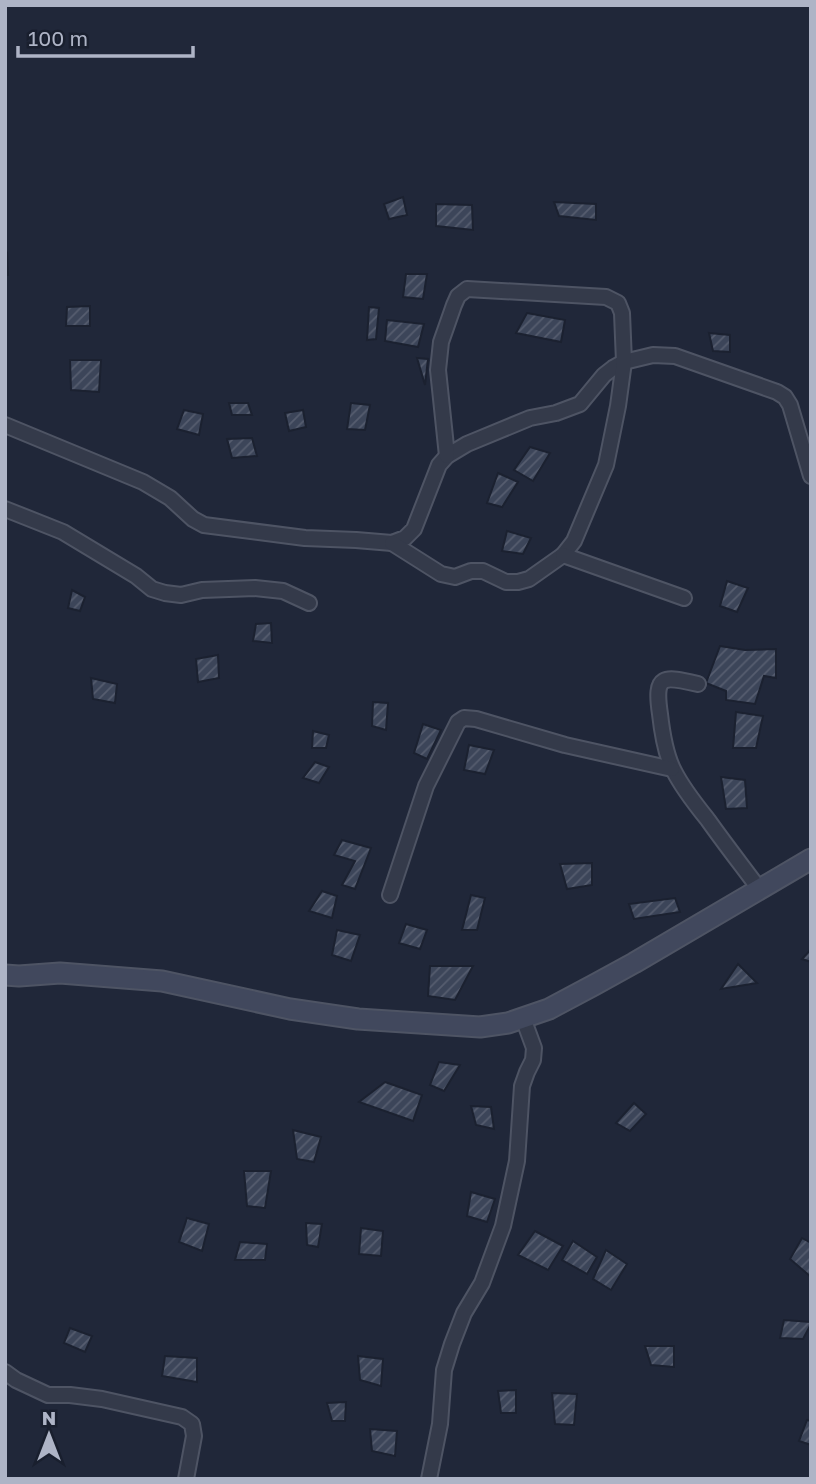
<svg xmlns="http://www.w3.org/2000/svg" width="816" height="1484" viewBox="0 0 816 1484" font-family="'Golos Text',sans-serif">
  <defs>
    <pattern id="building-hatch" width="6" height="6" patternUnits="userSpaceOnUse" patternTransform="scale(1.75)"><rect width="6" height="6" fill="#3c4559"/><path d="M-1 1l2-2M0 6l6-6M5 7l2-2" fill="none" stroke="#565d6f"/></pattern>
  </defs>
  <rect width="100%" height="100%" fill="#202739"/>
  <g fill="url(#building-hatch)" stroke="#1b2130" stroke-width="2">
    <polygon points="403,197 407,215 389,219 384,204"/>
    <polygon points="554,202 596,204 596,220 559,216"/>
    <polygon points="436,204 472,205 473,230 436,226"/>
    <polygon points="7,253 8,275 5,275 5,254"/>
    <polygon points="406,274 427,274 423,299 403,297"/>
    <polygon points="90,306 90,326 66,326 67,307"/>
    <polygon points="369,307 379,308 376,339 367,340"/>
    <polygon points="527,313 565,320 561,342 516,333"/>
    <polygon points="387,320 424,324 418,347 385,341"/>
    <polygon points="709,333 730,335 730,352 713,351"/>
    <polygon points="417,358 428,359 425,385"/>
    <polygon points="70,360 101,360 99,392 71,390"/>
    <polygon points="229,403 248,403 252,415 232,415"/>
    <polygon points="351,403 370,405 365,430 347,429"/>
    <polygon points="184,410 203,414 199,435 177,429"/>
    <polygon points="303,410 306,427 289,431 285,413"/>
    <polygon points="252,438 257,456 232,458 227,439"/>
    <polygon points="530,447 550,453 533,481 514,470"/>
    <polygon points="498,473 518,482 502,507 487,503"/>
    <polygon points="507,531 531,538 523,554 502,551"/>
    <polygon points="727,581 748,588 737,612 720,606"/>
    <polygon points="72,590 85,597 80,611 68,608"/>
    <polygon points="271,623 272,643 253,641 256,624"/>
    <polygon points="720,646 745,650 776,649 776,678 764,676 755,704 726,700 726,691 706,683"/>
    <polygon points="218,655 219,678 198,682 196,659"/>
    <polygon points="91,678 117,684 115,703 93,699"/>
    <polygon points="373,702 388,703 386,730 372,726"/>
    <polygon points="736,712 763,716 756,748 733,748"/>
    <polygon points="423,724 441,730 427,759 414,753"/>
    <polygon points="313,731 329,735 326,748 312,748"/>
    <polygon points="469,745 494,750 485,774 464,770"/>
    <polygon points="315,762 329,767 319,783 303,778"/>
    <polygon points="721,777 745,780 747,808 726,809"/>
    <polygon points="342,840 371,848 355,889 342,885 355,861 334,855"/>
    <polygon points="592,863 592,885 567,889 560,864"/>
    <polygon points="322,891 337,896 332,918 309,911"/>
    <polygon points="471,895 485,898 477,930 462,930"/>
    <polygon points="675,898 680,912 634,919 629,904"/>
    <polygon points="406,924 427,930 420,949 399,943"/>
    <polygon points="337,930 360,935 351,961 332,955"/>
    <polygon points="811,949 811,962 802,959"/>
    <polygon points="738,964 757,983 721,989"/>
    <polygon points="430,966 473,966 455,1000 428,996"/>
    <polygon points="439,1062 460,1065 444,1091 430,1085"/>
    <polygon points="385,1082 422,1095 413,1121 359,1102"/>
    <polygon points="634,1103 646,1114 630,1131 616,1123"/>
    <polygon points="471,1106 491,1107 494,1129 476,1125"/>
    <polygon points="293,1130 321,1137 314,1162 297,1159"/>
    <polygon points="244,1171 271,1171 265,1208 247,1206"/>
    <polygon points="471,1192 495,1199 487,1222 467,1216"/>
    <polygon points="187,1218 209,1224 202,1251 179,1242"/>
    <polygon points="306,1223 322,1224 318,1247 307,1245"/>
    <polygon points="361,1228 383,1231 381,1256 359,1254"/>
    <polygon points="535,1231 563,1246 548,1270 518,1255"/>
    <polygon points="802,1238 811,1243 811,1277 790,1259"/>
    <polygon points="573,1241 597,1257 587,1274 562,1260"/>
    <polygon points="240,1242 267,1244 265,1260 235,1260"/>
    <polygon points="606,1250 627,1264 611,1290 593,1279"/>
    <polygon points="784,1320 811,1322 811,1324 803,1339 780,1338"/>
    <polygon points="70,1328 92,1336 85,1352 64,1343"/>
    <polygon points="645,1346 674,1346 674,1367 651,1365"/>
    <polygon points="165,1356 197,1358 197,1382 162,1376"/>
    <polygon points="358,1356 383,1359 381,1386 360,1380"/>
    <polygon points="516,1390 516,1413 501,1413 498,1391"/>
    <polygon points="552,1393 577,1394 574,1425 555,1424"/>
    <polygon points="346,1402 345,1421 332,1421 327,1403"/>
    <polygon points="807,1420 811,1421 811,1445 799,1441"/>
    <polygon points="370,1429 397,1431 395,1456 372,1451"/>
  </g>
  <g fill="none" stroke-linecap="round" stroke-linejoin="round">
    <g stroke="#4e5464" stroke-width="18">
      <g id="street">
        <polyline points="5,425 143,482 170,498 193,519 204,525 305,538 356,540 392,543 405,538 414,529 439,465 447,456 467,444 530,418 556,413 580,404 604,375 613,368 624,362 653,355 675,356 777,392 785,397 790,405 811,476"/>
        <polyline points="5,509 63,532 136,576 152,589 165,593 181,595 202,590 255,588 283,591 309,603"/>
        <polyline points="392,543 441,574 455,577 471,571 483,571 506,582 518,582 529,579 563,555 574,541 606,465 618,406 624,362 622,313 618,303 606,297 467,289 458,296 454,305 441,342 438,370 447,456"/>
        <polyline points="563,555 684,598"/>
        <path d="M698 684C663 676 654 674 660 714 662 732 665 754 674 771 683 789 696 805 708 820 725 844 743 867 760 890"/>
        <polyline points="390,895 426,786 458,722 464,718 476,719 565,745 672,769"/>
        <polyline points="5,1372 16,1380 48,1395 70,1395 102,1399 182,1417 192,1424 194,1436 186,1479"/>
        <polyline points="429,1479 440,1424 444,1370 452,1344 464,1313 482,1283 503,1226 517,1161 522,1086 527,1072 533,1060 534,1048 523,1018"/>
      </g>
    </g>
    <g stroke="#4e5464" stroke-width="23">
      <polyline id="secondary" points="5,975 19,976 60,973 162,981 290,1009 358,1019 480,1027 508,1023 549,1009 594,985 634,963 811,859"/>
    </g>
    <use href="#street" stroke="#343a4a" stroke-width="14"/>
    <use href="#secondary" stroke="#41485d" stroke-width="19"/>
  </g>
  <rect width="816" height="1484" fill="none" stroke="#aeb4c6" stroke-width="14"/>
  <g transform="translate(49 1435)" stroke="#191f2e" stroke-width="5" paint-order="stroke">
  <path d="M0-5L12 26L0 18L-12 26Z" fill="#aeb4c6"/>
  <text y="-10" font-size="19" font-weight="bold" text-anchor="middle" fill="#aeb4c6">N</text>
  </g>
  <path d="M18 46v10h175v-10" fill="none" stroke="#aeb4c6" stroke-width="3.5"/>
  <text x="28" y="46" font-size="21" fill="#aeb4c6" stroke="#191f2e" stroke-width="5" paint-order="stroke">100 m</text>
</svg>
